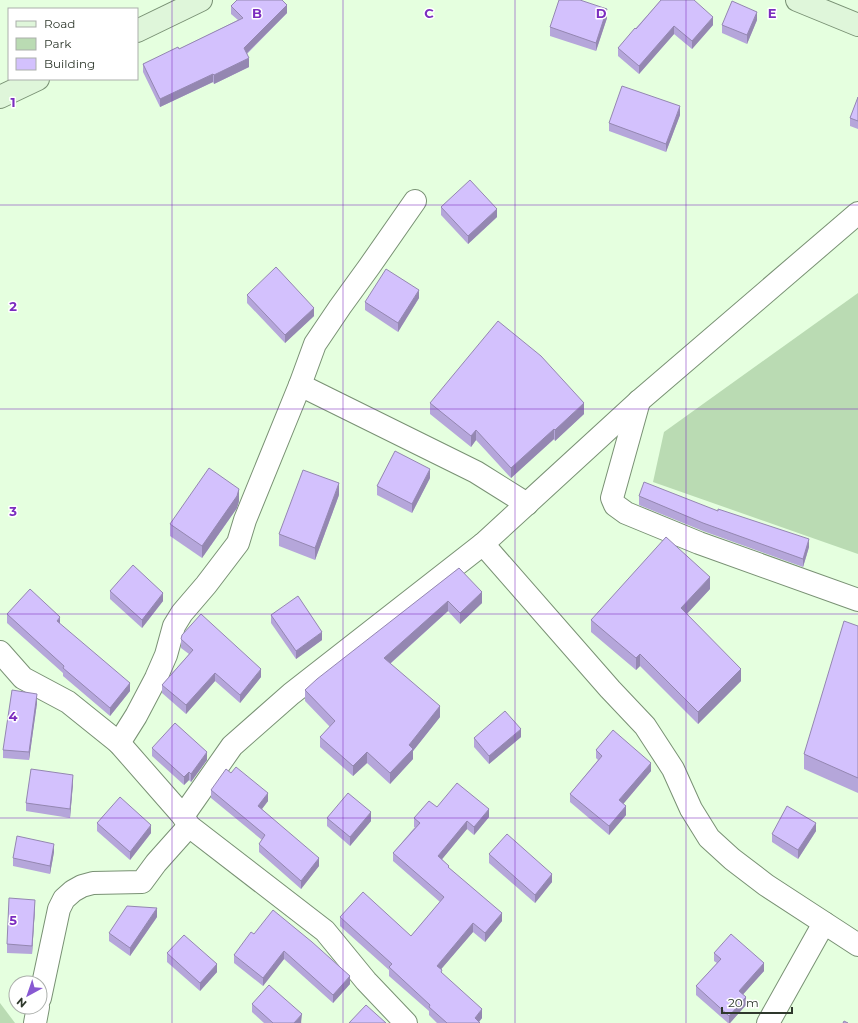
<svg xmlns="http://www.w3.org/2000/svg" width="858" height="1023" viewBox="0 0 858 1023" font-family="Montserrat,sans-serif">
  <rect width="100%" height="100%" fill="#e5ffdf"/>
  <g fill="#badbb3">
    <polygon points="858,293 858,554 653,482 664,432"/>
    <polygon points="0,1003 15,1023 0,1023"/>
  </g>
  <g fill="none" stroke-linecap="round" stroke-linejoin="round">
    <g stroke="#799174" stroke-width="24">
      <g id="minor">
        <polyline points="300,385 476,472 527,504"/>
        <polyline points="639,401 612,498 615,505 626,513 699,543 858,600"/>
        <polyline points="483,544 610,689 645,726 673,769 691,809 709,838 732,859 766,885 858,945"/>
        <polyline points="0,652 23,678 68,702 119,743 183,816 189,826 325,931 366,981 406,1023"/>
        <polyline points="119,743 136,716 156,678 166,655 174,626 182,613 206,585 238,543 245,520 300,385 315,344 340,307 369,267 415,201"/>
        <polyline points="183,816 232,746 291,694 483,544 639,401 858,213"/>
        <polyline points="40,998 59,909 64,899 73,891 82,886 93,883 142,882 156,863 189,826"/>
        <polyline points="35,1023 38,1007"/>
        <polyline points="768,1023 824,923"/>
      </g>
    </g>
    <g stroke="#799174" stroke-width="24">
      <g id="secondary">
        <polyline points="797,0 858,25"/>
        <polyline points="137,31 201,0"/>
        <polyline points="0,97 38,79"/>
      </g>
    </g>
    <use href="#minor" stroke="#fff" stroke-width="22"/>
    <use href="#secondary" stroke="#dff6da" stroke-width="22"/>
  </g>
  <g fill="#b5a6da">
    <polygon points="661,0 713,25 692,49 674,34 639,74 618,56 618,48"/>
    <polygon points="231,6 287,13 247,54 249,67 214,84 213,82 160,107 143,72 143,64 179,49 238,20 231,14"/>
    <polygon points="607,18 596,51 550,36 550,27"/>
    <polygon points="757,20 747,44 722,33 722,25"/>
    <polygon points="858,97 858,129 850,126 850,118"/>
    <polygon points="680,115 666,152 609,131 609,123"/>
    <polygon points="441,207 497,217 468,244 441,215"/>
    <polygon points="247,295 314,316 285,343 247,303"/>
    <polygon points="419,298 398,332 365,310 365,302"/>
    <polygon points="430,403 584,414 555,441 554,439 511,478 476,440 471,447 430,414"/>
    <polygon points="430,478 412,513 377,495 377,486"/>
    <polygon points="339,495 315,560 279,546 279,534"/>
    <polygon points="639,496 809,547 803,567 703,531 639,505"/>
    <polygon points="239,501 237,508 202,558 170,536 170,524"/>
    <polygon points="459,568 482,603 460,624 448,611 390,664 440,717 413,751 413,759 390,784 367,763 353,776 320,747 320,737 330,727 305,701 305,690"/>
    <polygon points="710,589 687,614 741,681 698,724 640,666 636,670 591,632 591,620"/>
    <polygon points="110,591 163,601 142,628 110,599"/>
    <polygon points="7,614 60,624 130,691 110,716 63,676 63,673 7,623"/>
    <polygon points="271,615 322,640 296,659 271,623"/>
    <polygon points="858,626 858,793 804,769 804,754"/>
    <polygon points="181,639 261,677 240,703 215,681 186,714 162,693 162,685 189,654 181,648"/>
    <polygon points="37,703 29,760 3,758 3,750"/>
    <polygon points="521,737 489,764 474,747 474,738"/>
    <polygon points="152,748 207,760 191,782 189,780 184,785 152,756"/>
    <polygon points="596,750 651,771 623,804 626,815 609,835 570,802 570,794 598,760 596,758"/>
    <polygon points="231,773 268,801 262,809 319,866 301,889 259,852 259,844 262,840 211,798 211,790"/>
    <polygon points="73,783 70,818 26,811 26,803"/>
    <polygon points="437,807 489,817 474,835 467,829 442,859 449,868 502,921 485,942 473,932 441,969 442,974 482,1018 479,1022 480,1023 437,1023 429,1015 429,1011 389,976 389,970 340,926 340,917 411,936 440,902 393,861 393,853 415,827 414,827 414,818"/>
    <polygon points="327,818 371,821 350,846 327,826"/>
    <polygon points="97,823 151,833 130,860 97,831"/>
    <polygon points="816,831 798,859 772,842 772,834"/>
    <polygon points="54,852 50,874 13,866 13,858"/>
    <polygon points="489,854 552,882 535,903 489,863"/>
    <polygon points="35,908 32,954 7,953 7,944"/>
    <polygon points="157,917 130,956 109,941 109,933"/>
    <polygon points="254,934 350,984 333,1003 284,959 263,986 234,963 234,955"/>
    <polygon points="167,953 217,972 200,991 167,962"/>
    <polygon points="714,953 764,971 743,994 746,1005 730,1023 728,1023 696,995 696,986 717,963 714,961"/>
    <polygon points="252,1004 302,1023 264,1023 252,1012"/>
  </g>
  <g fill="#9487b1">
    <polygon points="287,5 287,13 244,56 244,48"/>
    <polygon points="607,9 607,18 596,51 596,43"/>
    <polygon points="757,12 757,20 747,44 747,35"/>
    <polygon points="713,17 713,25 692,49 692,41"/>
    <polygon points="674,26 674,34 639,74 639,66"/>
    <polygon points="249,58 249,67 214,84 214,75"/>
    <polygon points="213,74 213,82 160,107 160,99"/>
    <polygon points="680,106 680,115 666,152 666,144"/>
    <polygon points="497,209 497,217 468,244 468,236"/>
    <polygon points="419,290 419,298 398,332 398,323"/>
    <polygon points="314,308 314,316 285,343 285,335"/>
    <polygon points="584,403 584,414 555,441 555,430"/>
    <polygon points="554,429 554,439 511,478 511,468"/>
    <polygon points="476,430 476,440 471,447 471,436"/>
    <polygon points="430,469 430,478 412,513 412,504"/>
    <polygon points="339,483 339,495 315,560 315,548"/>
    <polygon points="239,489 239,501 237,508 202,558 202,546"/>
    <polygon points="809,539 809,547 803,567 803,559"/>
    <polygon points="710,577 710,589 681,620 681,608"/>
    <polygon points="482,592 482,603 460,624 460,613"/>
    <polygon points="163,593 163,601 142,628 142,620"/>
    <polygon points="448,601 448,611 384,669 384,658"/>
    <polygon points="60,617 60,625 57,621"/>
    <polygon points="322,632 322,640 296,659 296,651"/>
    <polygon points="640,654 640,666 636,670 636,658"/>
    <polygon points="261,669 261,677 240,703 240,695"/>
    <polygon points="741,669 741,681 698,724 698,712"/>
    <polygon points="215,673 215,681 186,714 186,705"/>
    <polygon points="130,683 130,691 110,716 110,708"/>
    <polygon points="37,694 37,703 29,760 29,752"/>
    <polygon points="440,706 440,717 413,751 413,759 390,784 390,773 409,745"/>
    <polygon points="521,729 521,737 489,764 489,756"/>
    <polygon points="207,752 207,760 191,782 191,774"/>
    <polygon points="367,752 367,763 353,776 353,766"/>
    <polygon points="651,763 651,771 619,809 619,800"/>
    <polygon points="189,772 189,780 184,785 184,777"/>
    <polygon points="73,775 73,783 70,818 70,809"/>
    <polygon points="268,793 268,801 258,814 258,806"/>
    <polygon points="626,806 626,815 609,835 609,826"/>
    <polygon points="489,809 489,817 474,835 474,827"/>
    <polygon points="371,812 371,821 350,846 350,837"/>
    <polygon points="467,821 467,829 438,864 438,856"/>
    <polygon points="816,823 816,831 798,859 798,850"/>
    <polygon points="151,825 151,833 130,860 130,852"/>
    <polygon points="54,844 54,852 50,874 50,866"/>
    <polygon points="319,858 319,866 301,889 301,881"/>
    <polygon points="552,874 552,882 535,903 535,895"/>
    <polygon points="35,900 35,908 32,954 32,946"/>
    <polygon points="157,908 157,917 130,956 130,948"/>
    <polygon points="502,913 502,921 485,942 485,933"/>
    <polygon points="473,923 473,932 437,974 437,966"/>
    <polygon points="284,951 284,959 263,986 263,978"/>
    <polygon points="764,963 764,971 739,999 739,991"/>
    <polygon points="217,964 217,972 200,991 200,983"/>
    <polygon points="350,976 350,984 333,1003 333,995"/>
    <polygon points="746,997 746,1005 730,1023 729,1023 729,1016"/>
    <polygon points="482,1009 482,1018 478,1023 475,1018"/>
    <polygon points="302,1014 301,1023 294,1023"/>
  </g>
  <g fill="#d3c1fd" stroke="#9487b1">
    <polygon points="237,0 282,0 287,5 244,48 249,58 214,75 213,74 160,99 143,64 178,47 179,49 243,18 231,6"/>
    <polygon points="559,0 580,0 607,9 596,43 550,27"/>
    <polygon points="661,0 694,0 713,17 692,41 674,26 639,66 618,48 635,28 636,29"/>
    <polygon points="732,1 757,12 747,35 722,25"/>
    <polygon points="622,86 680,106 666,144 609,123"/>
    <polygon points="858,97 858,121 850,118"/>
    <polygon points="470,180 497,209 468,236 441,207"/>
    <polygon points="276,267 314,308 285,335 247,295"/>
    <polygon points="386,269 419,290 398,323 365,302"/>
    <polygon points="498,321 541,356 584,403 555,430 554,429 511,468 476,430 471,436 430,403"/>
    <polygon points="395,451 430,469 412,504 377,486"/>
    <polygon points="209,468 239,489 237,496 202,546 170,524"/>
    <polygon points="303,470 339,483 315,548 279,534"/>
    <polygon points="644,482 718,511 718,509 809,539 803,559 703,523 639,496"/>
    <polygon points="666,537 710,577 681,608 741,669 698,712 640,654 636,658 591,620"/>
    <polygon points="133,565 163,593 142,620 110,591"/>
    <polygon points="459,568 482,592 460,613 448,601 384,658 440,706 409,745 413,749 390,773 367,752 353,766 320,737 335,721 305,690 317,679"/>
    <polygon points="30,589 60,617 57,621 130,683 110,708 63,668 64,666 7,614"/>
    <polygon points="298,596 322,632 296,651 271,615"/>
    <polygon points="201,614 261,669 240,695 215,673 186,705 162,685 193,650 181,639 182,635"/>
    <polygon points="844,621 858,626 858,778 804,754"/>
    <polygon points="12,690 37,694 29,752 3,750"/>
    <polygon points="505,711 521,729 489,756 474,738"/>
    <polygon points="175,723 207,752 191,774 189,772 184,777 152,748"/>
    <polygon points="613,730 651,763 619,800 626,806 609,826 570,794 602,756 596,750"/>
    <polygon points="236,767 268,793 258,806 319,858 301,881 259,844 265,835 211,790 226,769 231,773"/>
    <polygon points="31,769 73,775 70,809 26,803"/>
    <polygon points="457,783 489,809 474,827 467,821 438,856 449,866 448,867 502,913 485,933 473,923 437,966 442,970 441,972 482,1009 475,1018 480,1023 447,1023 429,1007 430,1005 389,967 392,964 340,917 363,892 411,936 444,897 393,853 420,823 414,818 429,801 437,807"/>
    <polygon points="348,793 371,812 350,837 327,818"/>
    <polygon points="120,797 151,825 130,852 97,823"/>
    <polygon points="787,806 816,823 798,850 772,834"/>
    <polygon points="507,834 552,874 535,895 489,854"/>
    <polygon points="17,836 54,844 50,866 13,858"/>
    <polygon points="9,898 35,900 32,946 7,944"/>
    <polygon points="127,906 157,908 130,948 109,933"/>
    <polygon points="273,910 312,942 350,976 333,995 284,951 263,978 234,955 251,932 254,934"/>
    <polygon points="731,934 764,963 739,991 746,997 729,1016 696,986 721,959 714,953"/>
    <polygon points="184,935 217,964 200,983 167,953"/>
    <polygon points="269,985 302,1014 294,1023 273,1023 252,1004"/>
    <polygon points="366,1005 386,1023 349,1023"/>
    <polygon points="844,1021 848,1023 843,1023"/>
  </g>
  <path fill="none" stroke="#7b2cbf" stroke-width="1" stroke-opacity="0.55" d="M172 0V1023M343 0V1023M515 0V1023M686 0V1023M0 205H858M0 409H858M0 614H858M0 818H858"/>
  <g font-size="13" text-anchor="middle" font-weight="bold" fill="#7b2cbf" stroke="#fff" stroke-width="3" stroke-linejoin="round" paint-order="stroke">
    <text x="257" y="18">B</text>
    <text x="429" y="18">C</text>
    <text x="601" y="18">D</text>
    <text x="772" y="18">E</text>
    <text x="13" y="107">1</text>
    <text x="13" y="311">2</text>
    <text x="13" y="516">3</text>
    <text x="13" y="721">4</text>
    <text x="13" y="925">5</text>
  </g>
  <rect x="8" y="8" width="130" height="72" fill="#ffffff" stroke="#abafab"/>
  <rect x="16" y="21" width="20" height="6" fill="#dff6da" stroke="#abafab"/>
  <text x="44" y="28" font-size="12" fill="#2e382c">Road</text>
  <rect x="16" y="38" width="20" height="12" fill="#badbb3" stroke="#abafab"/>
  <text x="44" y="48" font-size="12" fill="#2e382c">Park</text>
  <rect x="16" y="58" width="20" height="12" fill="#d3c1fd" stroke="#abafab"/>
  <text x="44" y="68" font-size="12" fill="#2e382c">Building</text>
  <g transform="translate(28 995) rotate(220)"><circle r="19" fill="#ffffff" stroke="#abafab"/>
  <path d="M0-3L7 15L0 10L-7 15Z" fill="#8859d2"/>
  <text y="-6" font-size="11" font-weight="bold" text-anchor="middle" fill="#2e382c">N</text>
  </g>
  <path d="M722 1007v6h70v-6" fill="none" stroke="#2e382c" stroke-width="2"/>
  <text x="728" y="1007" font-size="12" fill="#2e382c" stroke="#ffffff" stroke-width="3" paint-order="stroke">20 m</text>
</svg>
